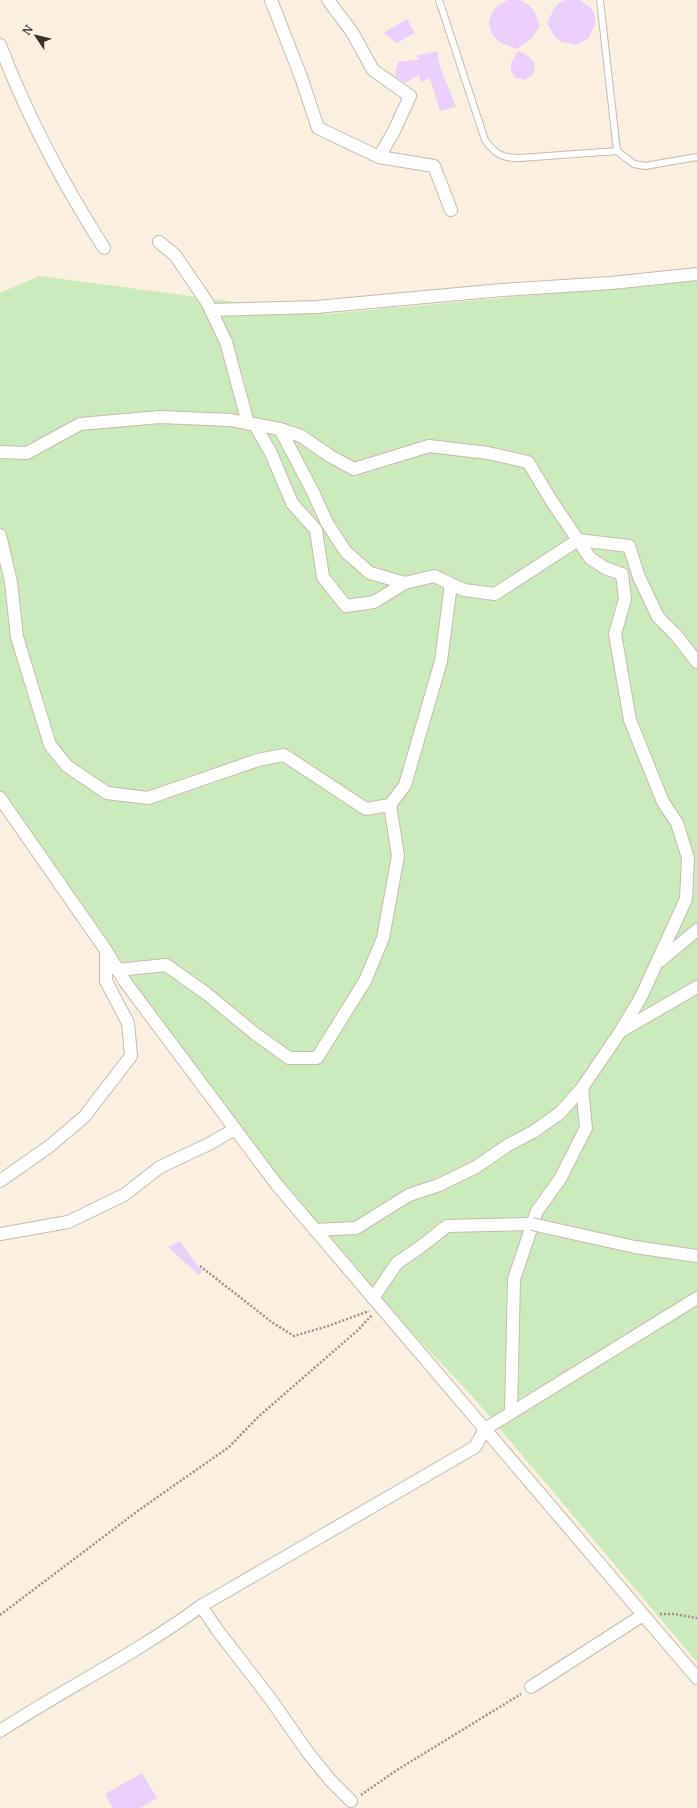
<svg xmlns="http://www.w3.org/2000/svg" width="697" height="1808" viewBox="0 0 697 1808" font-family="Merriweather,serif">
  <rect width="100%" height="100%" fill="#fbefe0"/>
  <polygon fill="#ccebbc" points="39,276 326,314 697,280 697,1662 472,1396 315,1230 158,1021 0,800 0,293"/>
  <g fill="#edcffe">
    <polygon points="507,0 520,0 529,5 534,11 540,26 531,39 517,49 501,43 495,38 491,31 489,23 491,15 495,8"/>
    <polygon points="565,0 580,0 592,9 595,16 595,24 589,38 576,45 561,42 555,37 547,23 554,9 559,3"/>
    <polygon points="407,19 415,33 397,43 383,33"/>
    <polygon points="437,51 440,67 456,107 440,111 430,78 421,82 419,75 405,83 395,76 398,62 420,59 415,56"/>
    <polygon points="518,51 530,57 535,64 534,72 532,76 524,80 516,78 511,71 511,63"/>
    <polygon points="180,1241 202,1272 199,1275 168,1247"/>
    <polygon points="142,1773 157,1798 140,1808 113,1808 105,1794"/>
  </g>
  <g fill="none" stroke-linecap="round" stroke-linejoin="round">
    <g stroke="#c7bbae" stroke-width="8">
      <g id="lane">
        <path d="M439 0 485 140C496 155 502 158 520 158L617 151"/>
        <polyline points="600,0 617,151 634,164 645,166 697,157"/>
      </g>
    </g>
    <g stroke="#c7bbae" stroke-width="14">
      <g id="street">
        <polyline points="271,0 301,77 318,128 379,157 434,166 451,210"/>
        <polyline points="328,0 352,32 373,70 410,96 394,131 379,157"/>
        <path d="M0 45C27 116 63 184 104 248"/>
        <polyline points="159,242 175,255 207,302 226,342 248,423 280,429 313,492 327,523 346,552 370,573 405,583"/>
        <polyline points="211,310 316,307 502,290 611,283 697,274"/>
        <polyline points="280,429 301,436 330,456 354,469 429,446 488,453 528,462 551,500 590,558 605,568 622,574 625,599 615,634 630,720 663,802 677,823 688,858 686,899 641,997 620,1032 582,1088 586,1128 560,1179 537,1211 514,1279 511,1413"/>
        <polyline points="0,452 27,453 80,424 160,417 231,420 255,425 271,453 292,503 316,530 323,577 346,606 374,602 405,583 434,576 464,590 495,594 578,540 629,546 639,577 658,617 676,635 697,662"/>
        <polyline points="0,535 11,582 17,637 50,745 67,766 107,793 148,798 258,760 284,755 366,809 390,805 405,785 441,661 451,584"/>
        <polyline points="0,798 103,946 126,983 277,1185 697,1678"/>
        <polyline points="660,961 697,930"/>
        <polyline points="117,970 166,965 207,994 254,1033 289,1058 317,1058 365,981 383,938 398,856 390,805"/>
        <polyline points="621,1031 697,987"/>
        <polyline points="0,1181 51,1145 84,1117 131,1056 128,1023 106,981 106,951"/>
        <polyline points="545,1227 635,1247 697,1256"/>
        <polyline points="315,1230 356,1228 409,1195 439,1185 476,1167 508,1145 533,1132 560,1113 582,1088"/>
        <polyline points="0,1234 68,1222 124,1195 160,1167 209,1144 235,1129"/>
        <polyline points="373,1298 397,1263 419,1248 447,1226 532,1224"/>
        <polyline points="531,1687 643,1615"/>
        <path d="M0 1731C66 1688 137 1653 201 1606"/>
        <polyline points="351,1801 331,1781 309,1754 269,1697 218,1631 201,1606 475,1447 485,1429 697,1298"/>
      </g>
    </g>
    <g stroke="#9c9389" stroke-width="2.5" stroke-dasharray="2 2" stroke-linecap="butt">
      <polyline points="200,1266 273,1323 294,1336 328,1326 369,1311"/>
      <polyline points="660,1614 674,1614 697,1618"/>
      <polyline points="0,1615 139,1510 229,1447 258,1417 358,1330 372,1315"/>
      <polyline points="361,1795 397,1770 521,1694"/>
    </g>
    <use href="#lane" stroke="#fff" stroke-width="6"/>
    <use href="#street" stroke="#fff" stroke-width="12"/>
    <g stroke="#c7bbae" stroke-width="14" stroke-linecap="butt">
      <polyline id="street-bridge" points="532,1224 545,1227"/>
    </g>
    <use href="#street-bridge" stroke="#fff" stroke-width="12"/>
  </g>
  <g transform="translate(36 36) rotate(305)" stroke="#fbefe0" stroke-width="3" paint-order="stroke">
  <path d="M0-3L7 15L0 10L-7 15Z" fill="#37322d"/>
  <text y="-6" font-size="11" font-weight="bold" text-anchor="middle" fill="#37322d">N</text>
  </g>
</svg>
